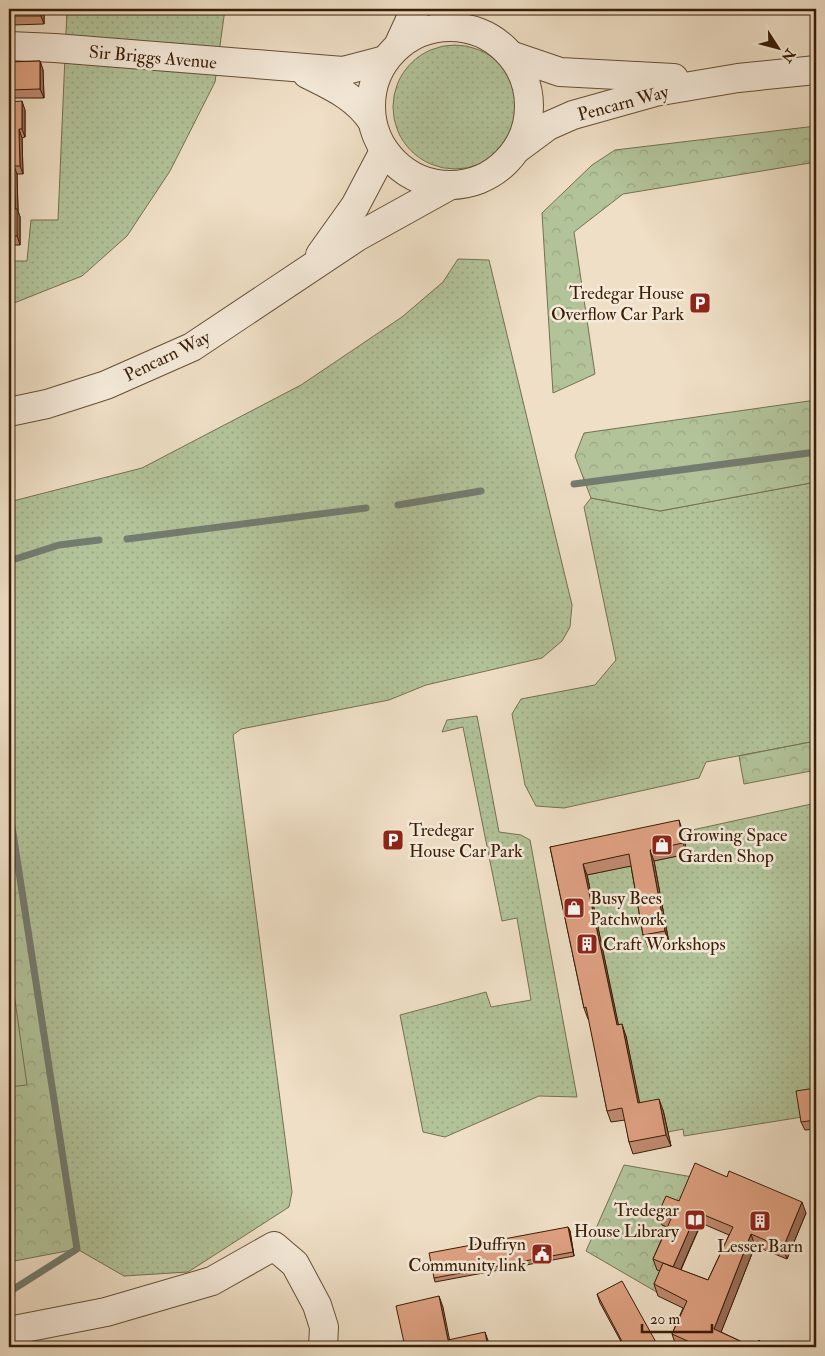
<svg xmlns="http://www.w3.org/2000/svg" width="825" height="1356" viewBox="0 0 825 1356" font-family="'IM FELL Double Pica',serif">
  <defs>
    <pattern id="grass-dots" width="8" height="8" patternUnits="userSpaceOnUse" patternTransform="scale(1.25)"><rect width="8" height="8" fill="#b2c39a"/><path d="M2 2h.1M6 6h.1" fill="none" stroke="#9aa783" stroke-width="1.8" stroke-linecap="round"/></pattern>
    <pattern id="forest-crowns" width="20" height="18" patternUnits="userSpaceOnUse" patternTransform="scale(1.25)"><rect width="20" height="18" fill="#b2c39a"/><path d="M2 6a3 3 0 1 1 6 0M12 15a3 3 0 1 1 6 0" fill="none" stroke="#9aa783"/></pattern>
  </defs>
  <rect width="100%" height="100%" fill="#efdfc6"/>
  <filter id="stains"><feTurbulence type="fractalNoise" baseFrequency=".004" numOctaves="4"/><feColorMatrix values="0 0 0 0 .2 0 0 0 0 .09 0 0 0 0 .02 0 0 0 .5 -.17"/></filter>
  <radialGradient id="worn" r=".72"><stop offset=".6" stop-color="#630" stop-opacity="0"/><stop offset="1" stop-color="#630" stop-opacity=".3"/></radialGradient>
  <g fill="url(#grass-dots)" stroke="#767050">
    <polygon points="67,9 225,9 215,82 170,171 127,236 82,276 9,305 9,261 27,261 31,220 58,220"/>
    <circle cx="455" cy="107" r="62"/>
    <polygon points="458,259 489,260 572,605 570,627 562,641 542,658 426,685 389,700 241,729 233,735 292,1192 289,1207 188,1272 124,1276 77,1249 9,807 9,502 142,468 301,385 402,317 443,282"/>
    <polygon points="816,482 816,741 706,762 699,778 564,808 536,806 525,785 512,714 521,699 595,685 616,660 584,507 591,498 660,511"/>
    <polygon points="477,716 499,832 521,835 530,840 577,1097 539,1096 445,1137 423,1132 400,1015 486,992 491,1007 531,1000 517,918 502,921 463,727 442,732 447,720"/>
    <polygon points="816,803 816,1097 802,1117 684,1136 683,1129 668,1132 663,1110 642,1114 621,1037 587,875 687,854 683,832"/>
  </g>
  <g fill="url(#forest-crowns)" stroke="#767050">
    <polygon points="816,126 816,162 623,194 574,232 595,374 553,393 542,213 592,165 615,150"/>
    <polygon points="816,400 816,482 660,511 591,498 575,456 584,433"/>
    <polygon points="816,741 816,770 744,784 739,756"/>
    <polygon points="9,807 77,1249 9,1262"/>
    <polygon points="624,1165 721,1182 667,1298 586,1251"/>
  </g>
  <polygon fill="#b2c39a" stroke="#767050" points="9,958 27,1085 9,1087"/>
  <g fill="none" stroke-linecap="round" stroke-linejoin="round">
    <g stroke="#737c70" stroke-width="7">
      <polyline points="574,484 816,452"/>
      <polyline points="398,505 481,491"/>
      <polyline points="127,539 366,508"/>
      <polyline points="9,561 59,545 99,540"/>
      <polyline points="9,807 77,1249 9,1292"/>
    </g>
    <g stroke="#664e35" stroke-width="30">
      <g id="minor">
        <circle cx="450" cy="106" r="79"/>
        <polyline points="9,46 55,48 343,71 385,60"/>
        <polyline points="398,46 415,9"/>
        <polyline points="513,56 560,72 674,78"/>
        <path d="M307 74C333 87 356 97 372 121"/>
        <polyline points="517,149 548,126 573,115 655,92 738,78 816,70"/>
        <polyline points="320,255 355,206 384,151"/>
        <polyline points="9,412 47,404 106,385 192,347 357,237 449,186"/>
        <polyline points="9,1331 106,1312 212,1281 274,1246 295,1264 317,1305 324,1327 323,1347"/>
      </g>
    </g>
    <use href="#minor" stroke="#f5eada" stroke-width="28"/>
  </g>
  <g fill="#c08a70" stroke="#391d05" fill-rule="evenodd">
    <polygon points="9,9 44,9 44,24 12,25 9,17"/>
    <polygon points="40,61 43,70 44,98 11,98 9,91 9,62"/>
    <polygon points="9,102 25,110 25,137 22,138 23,174 17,174 18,211 20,217 20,245 9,245"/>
    <polygon points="683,832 687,854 654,861 669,943 648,947 643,935 631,866 587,875 618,1025 626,1036 639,1102 663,1110 671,1146 633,1154 629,1142 625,1120 611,1122 607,1111 589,1019 588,1019 584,1008 550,847"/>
    <polygon points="816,1088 816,1129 805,1130 801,1122"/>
    <path d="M679 1201 806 1213 787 1259 755 1246 721 1332 753 1347H766H680L676 1346 672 1334 683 1308 658 1296 654 1284 660 1271 657 1270 653 1259 667 1227 662 1225 658 1213ZM701 1223 729 1235 708 1280 681 1270Z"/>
    <polygon points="568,1227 570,1231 574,1256 435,1282 434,1278"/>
    <polygon points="597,1294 657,1344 658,1347 624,1347 600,1303"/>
  </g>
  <g fill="#9c715b" stroke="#391d05">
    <polygon points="41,9 44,9 44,24 41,16"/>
    <polygon points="40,61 43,70 44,98 40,89"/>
    <polygon points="22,101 25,110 25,137 22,129"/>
    <polygon points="19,129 22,138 23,174 20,166"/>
    <polygon points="14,166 17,174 18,211 20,217 20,245 17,236 15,209"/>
    <polygon points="679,820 683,832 687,854 683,843"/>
    <polygon points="650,850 654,861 669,943 665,931"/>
    <polygon points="583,864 587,875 621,1037 617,1025"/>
    <polygon points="622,1024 626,1036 642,1114 638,1103"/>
    <polygon points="659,1099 663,1110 671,1146 666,1135"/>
    <polygon points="802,1202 806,1213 787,1259 783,1248"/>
    <polygon points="697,1212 701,1223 677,1278 673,1267"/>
    <polygon points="568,1227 570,1231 574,1256 573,1252"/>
    <polygon points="751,1234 755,1246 718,1340 714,1329"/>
    <polygon points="439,1296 443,1307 451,1347 448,1340"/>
    <polygon points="485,1332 489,1343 490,1347 488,1347"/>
  </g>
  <g fill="#dfa182" stroke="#391d05">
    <rect x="9" y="9" width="32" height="7"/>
    <polygon points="40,61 40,89 9,90 9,62"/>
    <polygon points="22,101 22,129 19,129 20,166 14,166 15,209 17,209 17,236 9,236 9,102"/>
    <polygon points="679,820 683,843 650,850 665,931 643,935 629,854 583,864 617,1025 622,1024 638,1103 659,1099 666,1135 629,1142 622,1108 607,1111 586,1007 584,1008 550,847"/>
    <polygon points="816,1088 816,1120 801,1122 796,1091"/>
    <polygon points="695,1163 727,1177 729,1171 802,1202 783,1248 751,1234 714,1329 753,1347 759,1340 766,1347 701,1347 672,1334 687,1301 654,1284 663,1263 708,1280 733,1227 697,1212 673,1267 653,1259 671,1219 658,1213 662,1205 666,1196 679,1201"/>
    <polygon points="568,1227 573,1252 434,1278 429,1253"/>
    <polygon points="622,1281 657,1344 651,1347 625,1347 597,1294"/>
    <polygon points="439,1296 448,1340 485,1332 488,1347 405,1347 396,1306"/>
  </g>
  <defs>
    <g id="parking-square" transform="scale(1.125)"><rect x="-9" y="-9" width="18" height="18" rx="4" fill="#8f2418" stroke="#f5eada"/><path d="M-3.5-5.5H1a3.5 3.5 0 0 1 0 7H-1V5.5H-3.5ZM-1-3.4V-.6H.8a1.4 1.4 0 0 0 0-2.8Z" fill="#fff"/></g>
    <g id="shop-square" transform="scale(1.125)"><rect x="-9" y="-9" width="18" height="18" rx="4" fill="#8f2418" stroke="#f5eada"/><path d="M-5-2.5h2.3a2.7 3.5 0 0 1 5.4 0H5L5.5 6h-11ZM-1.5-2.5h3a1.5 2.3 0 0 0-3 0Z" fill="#fff"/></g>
    <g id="building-square" transform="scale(1.125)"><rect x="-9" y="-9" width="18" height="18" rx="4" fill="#8f2418" stroke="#f5eada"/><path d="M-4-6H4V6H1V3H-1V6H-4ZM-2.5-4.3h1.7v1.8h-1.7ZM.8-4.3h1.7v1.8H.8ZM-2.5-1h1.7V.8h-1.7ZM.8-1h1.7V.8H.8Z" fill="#fff"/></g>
    <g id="library-square" transform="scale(1.125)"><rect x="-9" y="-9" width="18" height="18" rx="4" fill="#8f2418" stroke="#f5eada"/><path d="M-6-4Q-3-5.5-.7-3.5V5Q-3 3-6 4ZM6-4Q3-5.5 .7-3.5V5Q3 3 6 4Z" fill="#fff"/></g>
    <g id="civic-square" transform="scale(1.125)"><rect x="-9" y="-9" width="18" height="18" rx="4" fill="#8f2418" stroke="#f5eada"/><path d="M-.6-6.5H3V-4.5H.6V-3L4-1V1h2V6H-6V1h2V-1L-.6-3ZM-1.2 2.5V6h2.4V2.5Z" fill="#fff"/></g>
  </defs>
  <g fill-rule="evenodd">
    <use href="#parking-square" x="700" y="303"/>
    <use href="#parking-square" x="393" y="840"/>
    <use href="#shop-square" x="662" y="845"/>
    <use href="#shop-square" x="574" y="908"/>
    <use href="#building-square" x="587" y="944"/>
    <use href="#library-square" x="695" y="1220"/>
    <use href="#building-square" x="760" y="1221"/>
    <use href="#civic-square" x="542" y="1254"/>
  </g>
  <g text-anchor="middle" stroke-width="5" stroke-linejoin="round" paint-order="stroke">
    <g font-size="18" fill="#391d05" stroke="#f5eada">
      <text transform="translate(153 57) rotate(5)" y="6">Sir Briggs Avenue</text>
      <text transform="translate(623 103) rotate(-15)" y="6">Pencarn Way</text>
      <text transform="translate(167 356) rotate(-26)" y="6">Pencarn Way</text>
    </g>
    <g font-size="18" fill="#391d05" stroke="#f5eada" text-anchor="start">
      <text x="684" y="299" text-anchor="end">Tredegar House<tspan x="684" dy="21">Overflow Car Park</tspan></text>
      <text x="409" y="836">Tredegar<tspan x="409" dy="21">House Car Park</tspan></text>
      <text x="678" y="841">Growing Space<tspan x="678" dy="21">Garden Shop</tspan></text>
      <text x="590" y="904">Busy Bees<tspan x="590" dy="21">Patchwork</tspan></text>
      <text x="603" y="950">Craft Workshops</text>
      <text x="679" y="1216" text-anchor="end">Tredegar<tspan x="679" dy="21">House Library</tspan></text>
      <text x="526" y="1250" text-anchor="end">Duffryn<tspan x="526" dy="21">Community link</tspan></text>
      <text x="760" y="1252" text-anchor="middle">Lesser Barn</text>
    </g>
  </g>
  <rect width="825" height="1356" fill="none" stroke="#efdfc6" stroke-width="30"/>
  <rect x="10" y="10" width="805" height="1336" fill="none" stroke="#391d05" stroke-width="2.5"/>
  <rect x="15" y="15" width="795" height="1326" fill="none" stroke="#391d05"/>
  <g transform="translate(778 48) rotate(126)" stroke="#f5eada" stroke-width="4" paint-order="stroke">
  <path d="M0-4L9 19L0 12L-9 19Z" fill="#391d05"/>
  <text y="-8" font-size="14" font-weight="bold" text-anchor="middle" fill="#391d05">N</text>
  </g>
  <path d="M642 1324v8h70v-8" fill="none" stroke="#391d05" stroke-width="2.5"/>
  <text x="650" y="1324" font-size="15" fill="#391d05" stroke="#f5eada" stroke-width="4" paint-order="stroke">20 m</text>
  <rect width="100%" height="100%" filter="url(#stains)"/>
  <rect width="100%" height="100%" fill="url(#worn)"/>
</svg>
